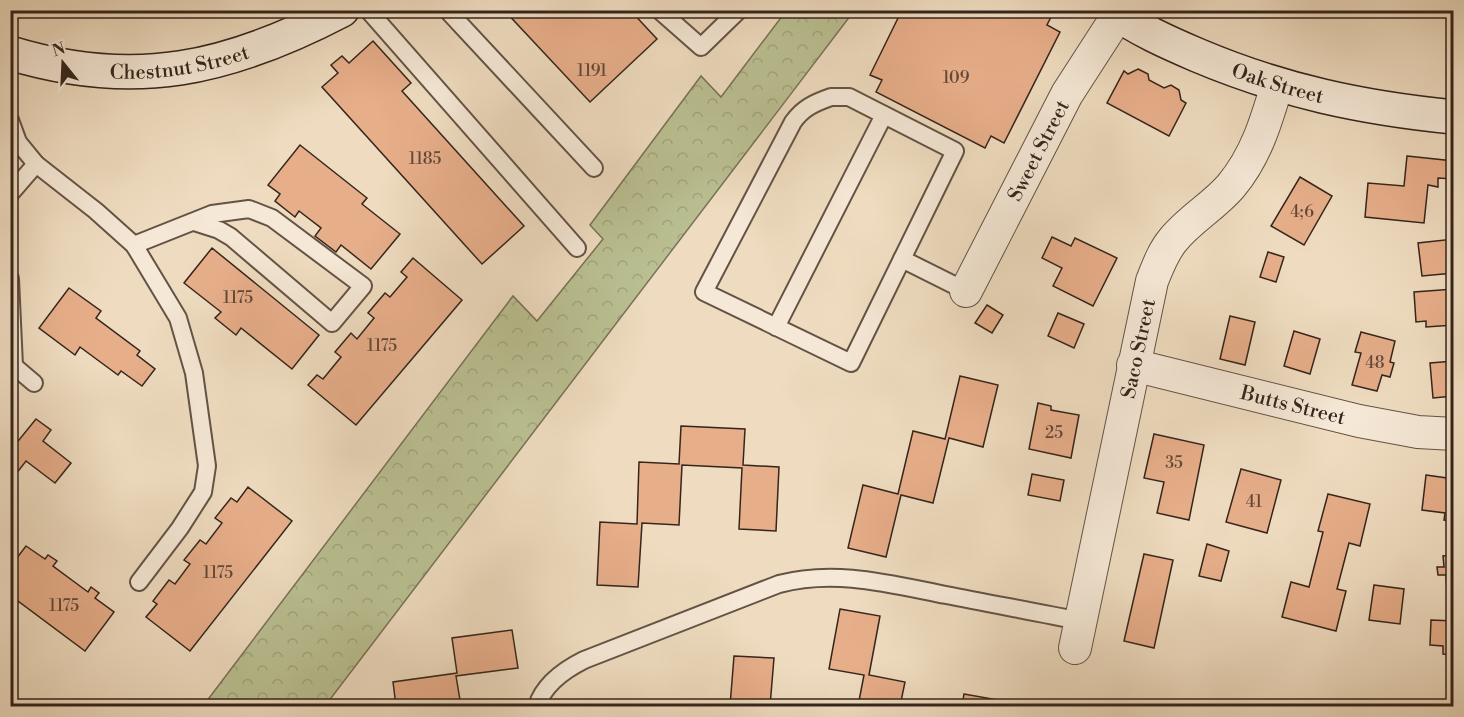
<svg xmlns="http://www.w3.org/2000/svg" width="1464" height="717" viewBox="0 0 1464 717" font-family="'Libre Bodoni',serif">
  <defs>
    <pattern id="forest-crowns" width="20" height="18" patternUnits="userSpaceOnUse" patternTransform="scale(1.5)"><rect width="20" height="18" fill="#bac092"/><path d="M2 6a3 3 0 1 1 6 0M12 15a3 3 0 1 1 6 0" fill="none" stroke="#a0a57d"/></pattern>
  </defs>
  <rect width="100%" height="100%" fill="#efdcc0"/>
  <filter id="stains"><feTurbulence type="fractalNoise" baseFrequency=".00333" numOctaves="4"/><feColorMatrix values="0 0 0 0 .2 0 0 0 0 .09 0 0 0 0 .02 0 0 0 .5 -.17"/></filter>
  <radialGradient id="worn" r=".72"><stop offset=".6" stop-color="#630" stop-opacity="0"/><stop offset="1" stop-color="#630" stop-opacity=".3"/></radialGradient>
  <polygon fill="url(#forest-crowns)" stroke="#787257" stroke-width="1.5" points="786,11 854,11 325,706 203,706 513,296 537,321 603,239 590,225 701,76 721,97"/>
  <g fill="#e7ae8a" stroke="#35251c" stroke-width="1.5">
    <polygon points="504,10 630,10 657,39 590,102"/>
    <polygon points="902,10 1044,10 1052,15 1047,25 1060,32 1004,143 991,136 985,148 876,92 882,80 870,75"/>
    <polygon points="373,41 411,83 402,91 524,226 482,264 322,87 338,73 331,65 342,56 349,63"/>
    <polygon points="1138,69 1148,74 1149,80 1164,88 1171,85 1179,90 1181,100 1186,103 1169,136 1107,103 1124,71 1128,74"/>
    <polygon points="300,145 367,198 362,204 400,234 371,269 341,245 336,252 315,236 321,228 299,211 295,217 275,201 280,194 268,185"/>
    <polygon points="1407,156 1454,161 1454,179 1438,178 1438,187 1428,185 1424,223 1365,217 1368,183 1404,186"/>
    <polygon points="1300,177 1332,196 1304,245 1271,226"/>
    <polygon points="1052,237 1071,246 1075,238 1117,258 1093,306 1053,286 1062,268 1042,258"/>
    <polygon points="1454,239 1454,273 1422,276 1418,243"/>
    <polygon points="212,248 319,335 292,369 241,328 236,335 215,318 221,312 184,283"/>
    <polygon points="1268,252 1284,257 1276,282 1260,277"/>
    <polygon points="413,258 462,300 356,425 308,385 317,375 323,379 341,357 335,352 351,333 357,339 374,318 368,313 385,293 390,297 407,277 401,272"/>
    <polygon points="69,288 101,311 96,318 140,351 137,355 155,369 142,386 121,371 118,375 80,347 75,355 39,328"/>
    <polygon points="1454,289 1454,325 1426,327 1426,321 1416,322 1414,292"/>
    <polygon points="987,305 1003,315 992,333 975,323"/>
    <polygon points="1058,313 1084,324 1074,348 1048,336"/>
    <polygon points="1230,316 1255,322 1245,365 1220,359"/>
    <polygon points="1294,331 1320,339 1310,374 1284,366"/>
    <polygon points="1361,332 1395,341 1390,362 1394,363 1390,377 1382,375 1377,391 1352,385 1361,353 1355,352"/>
    <polygon points="1454,361 1454,396 1433,398 1430,363"/>
    <polygon points="960,376 998,385 983,447 949,438 933,503 901,495 886,557 848,548 863,485 898,494 913,431 945,439"/>
    <polygon points="1038,403 1051,406 1051,410 1079,415 1071,458 1029,449"/>
    <polygon points="36,419 51,430 43,441 71,463 55,483 26,461 16,474 10,469 10,451"/>
    <polygon points="681,426 745,429 743,465 779,467 776,531 739,529 742,468 682,465 679,525 642,523 638,587 597,585 600,522 637,524 639,462 679,464"/>
    <polygon points="1154,434 1204,445 1189,520 1157,513 1164,482 1144,478"/>
    <polygon points="1241,469 1281,480 1267,533 1226,522"/>
    <polygon points="1032,474 1064,480 1060,501 1028,495"/>
    <polygon points="1426,475 1454,479 1454,521 1444,520 1445,513 1422,510"/>
    <polygon points="248,487 292,521 190,651 146,617 157,604 153,601 169,580 175,584 190,564 184,560 200,540 206,544 222,523 215,518 231,498 237,502"/>
    <polygon points="1328,494 1370,504 1360,546 1349,543 1337,589 1346,591 1336,631 1282,617 1291,582 1309,587 1323,532 1318,531"/>
    <polygon points="1207,544 1229,551 1221,581 1199,576"/>
    <polygon points="26,546 45,559 48,555 57,561 53,566 88,592 91,587 99,593 95,598 114,612 85,651 10,595 10,567"/>
    <polygon points="1144,554 1173,560 1154,648 1124,641"/>
    <polygon points="1454,555 1454,590 1447,590 1446,575 1438,575 1437,567 1444,567 1443,556"/>
    <polygon points="1374,585 1404,589 1400,624 1369,620"/>
    <polygon points="840,609 880,616 869,675 905,682 900,706 858,706 864,675 829,669"/>
    <polygon points="1431,620 1454,621 1454,655 1443,654 1443,646 1430,645"/>
    <polygon points="512,630 518,668 456,676 461,706 396,706 393,682 457,673 452,638"/>
    <polygon points="734,656 774,658 770,706 730,706"/>
    <polygon points="964,694 1004,701 1003,706 962,706"/>
  </g>
  <g fill="none" stroke-linecap="round" stroke-linejoin="round">
    <g stroke="#645345" stroke-width="20">
      <g id="lane">
        <polyline points="368,10 577,248"/>
        <polyline points="447,10 594,168"/>
        <polyline points="659,10 701,47 739,10"/>
        <path d="M831 97H849L955 151 851 363 704 292 793 122C803 108 814 103 831 97Z"/>
        <polyline points="10,120 18,142 36,164 96,211 134,245 178,318 194,373 207,466 203,492 180,528 139,582"/>
        <polyline points="10,194 36,164"/>
        <polyline points="134,245 212,214 249,209 272,218 363,286 332,323 231,237 219,230 194,222"/>
        <polyline points="902,259 966,291"/>
        <polyline points="10,279 14,366 34,383"/>
        <polyline points="776,327 884,115"/>
        <path d="M537 706C544 684 564 670 584 660L779 584C835 569 890 584 946 595 991 604 1036 612 1080 621"/>
      </g>
    </g>
    <g stroke="#645345" stroke-width="34">
      <g id="street">
        <path id="s1" d="M966 291 1067 94 1118 15"/>
        <path id="s2" d="M1133 365 1359 421 1418 432 1454 434"/>
        <path id="s3" d="M1075 648 1152 281C1158 266 1163 252 1173 240 1190 219 1214 206 1231 186 1256 156 1266 122 1277 85"/>
      </g>
    </g>
    <g stroke="#35251c" stroke-width="36">
      <g id="secondary">
        <path id="s4" d="M1112 10C1137 29 1169 43 1197 55 1282 91 1362 108 1454 117"/>
        <path id="s5" d="M10 53C135 91 229 69 342 10"/>
      </g>
    </g>
    <use href="#lane" stroke="#f5e8d6" stroke-width="16"/>
    <use href="#street" stroke="#f5e8d6" stroke-width="32"/>
    <use href="#secondary" stroke="#f5e8d6" stroke-width="33"/>
  </g>
  <g text-anchor="middle" stroke-width="4.5" stroke-linejoin="round" paint-order="stroke">
    <g font-size="16" fill="#624738">
      <text x="592" y="76">1191</text>
      <text x="956" y="83">109</text>
      <text x="425" y="164">1185</text>
      <text x="1302" y="217">4;6</text>
      <text x="238" y="303">1175</text>
      <text x="382" y="351">1175</text>
      <text x="1375" y="368">48</text>
      <text x="1054" y="438">25</text>
      <text x="1174" y="468">35</text>
      <text x="1254" y="507">41</text>
      <text x="218" y="578">1175</text>
      <text x="64" y="611">1175</text>
    </g>
    <g font-size="20" fill="#35251c" stroke="#f5e8d6">
      <text dy="7" stroke="none"><textPath href="#s5" startOffset="172">Chestnut Street</textPath></text>
      <text dy="7" stroke="none"><textPath href="#s4" startOffset="182">Oak Street</textPath></text>
      <text dy="7" stroke="none"><textPath href="#s1" startOffset="158">Sweet Street</textPath></text>
      <text dy="7" stroke="none"><textPath href="#s3" startOffset="306">Saco Street</textPath></text>
      <text dy="7" stroke="none"><textPath href="#s2" startOffset="165">Butts Street</textPath></text>
    </g>
  </g>
  <rect width="1464" height="717" fill="none" stroke="#efdcc0" stroke-width="36"/>
  <rect x="12" y="12" width="1440" height="693" fill="none" stroke="#35251c" stroke-width="3"/>
  <rect x="18" y="18" width="1428" height="681" fill="none" stroke="#35251c" stroke-width="1.5"/>
  <g transform="translate(63 63) rotate(342)" stroke="#f5e8d6" stroke-width="4.5" paint-order="stroke">
  <path d="M0-4.5L10 22L0 15L-10 22Z" fill="#35251c"/>
  <text y="-9" font-size="16" font-weight="bold" text-anchor="middle" fill="#35251c">N</text>
  </g>
  <rect width="100%" height="100%" filter="url(#stains)"/>
  <rect width="100%" height="100%" fill="url(#worn)"/>
</svg>
